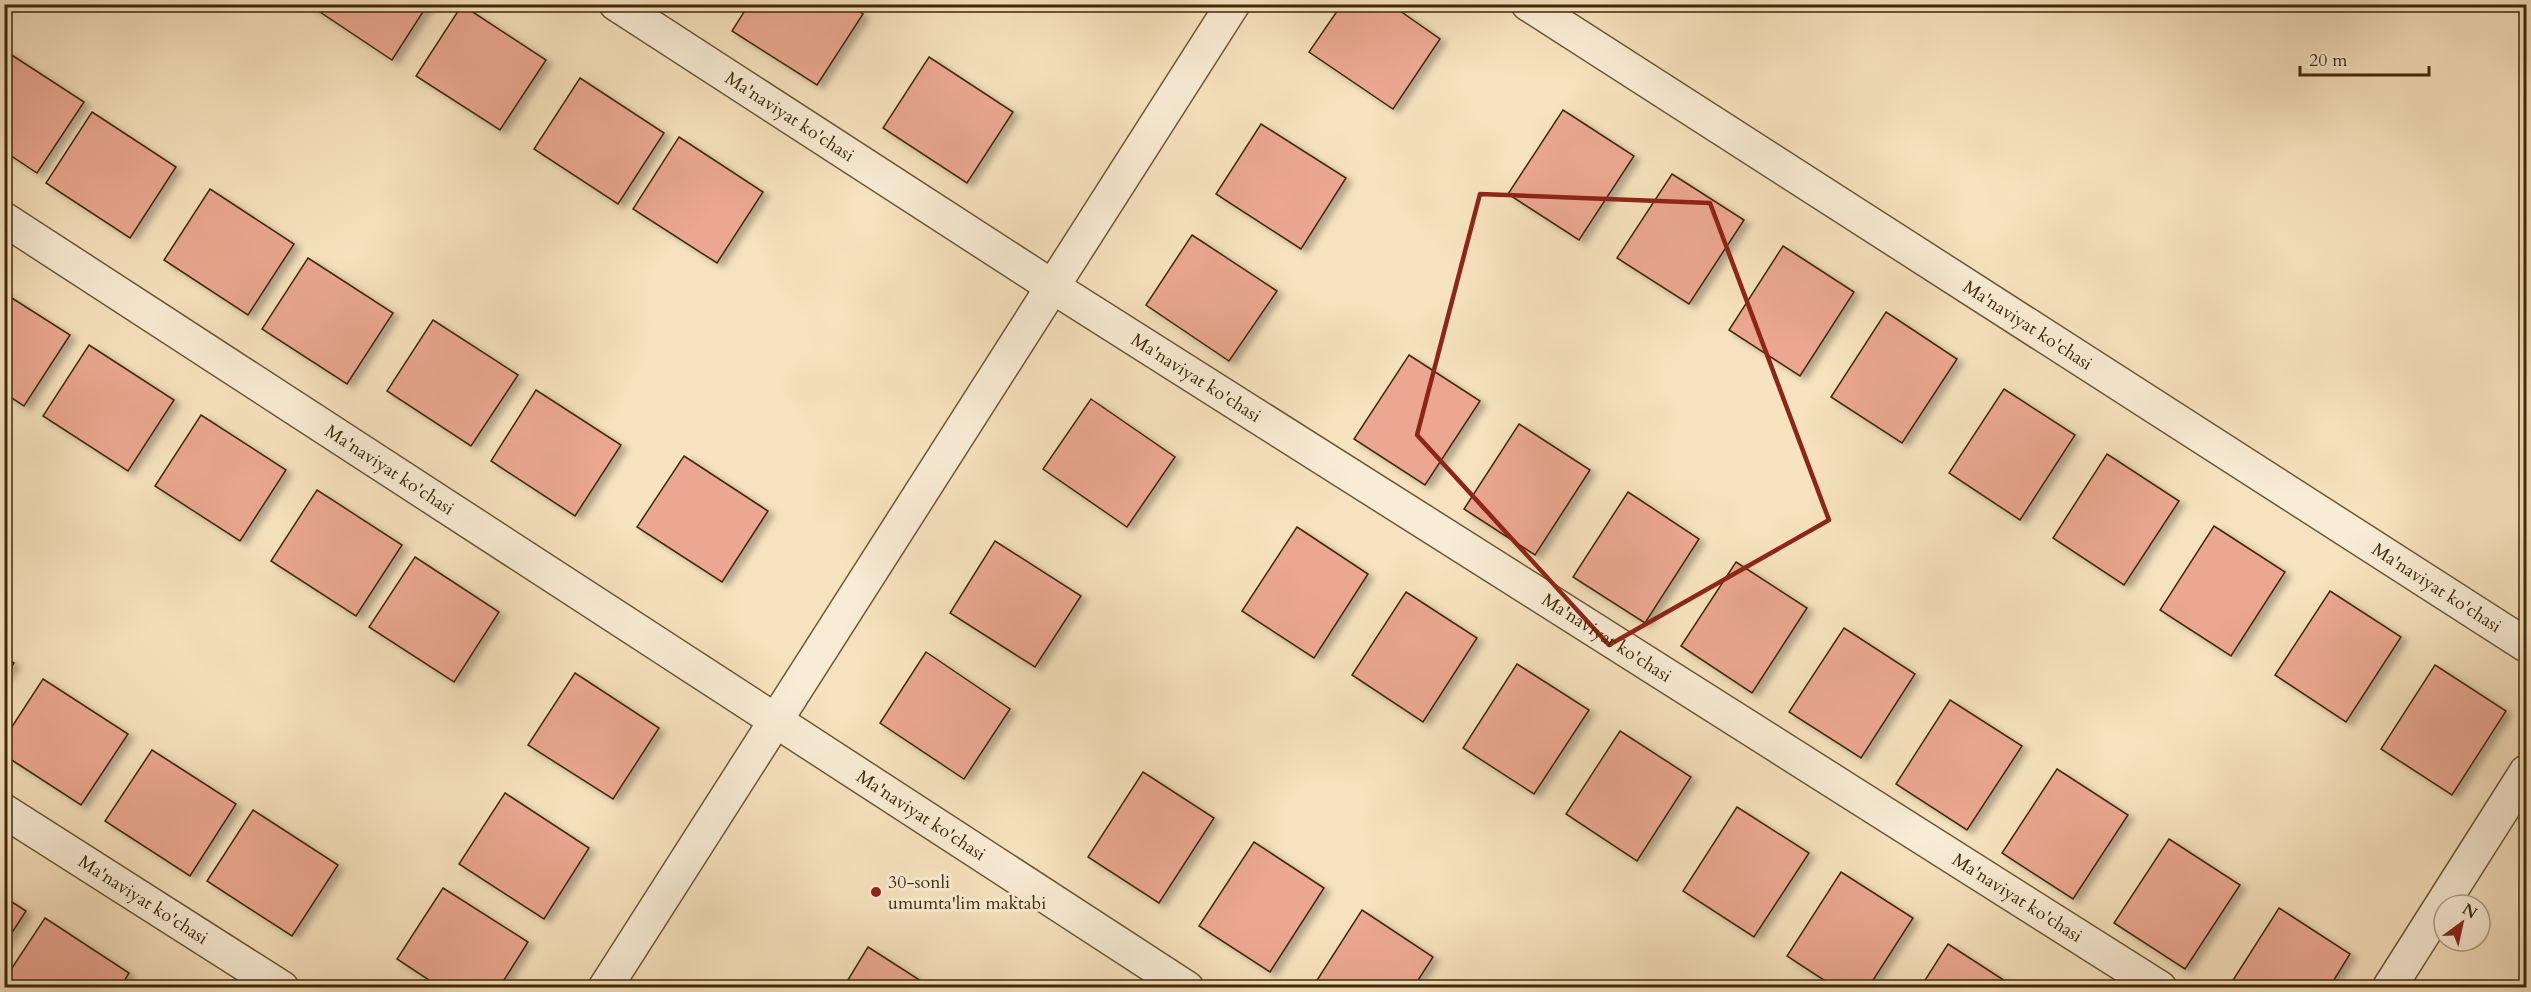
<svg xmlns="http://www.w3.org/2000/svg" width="2531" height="992" viewBox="0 0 2531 992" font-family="Cardo,serif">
  <defs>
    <filter id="shadow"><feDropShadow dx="6" dy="4" stdDeviation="3" flood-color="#0004"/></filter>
  </defs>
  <rect width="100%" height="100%" fill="#f6e2be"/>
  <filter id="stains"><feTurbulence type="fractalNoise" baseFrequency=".00333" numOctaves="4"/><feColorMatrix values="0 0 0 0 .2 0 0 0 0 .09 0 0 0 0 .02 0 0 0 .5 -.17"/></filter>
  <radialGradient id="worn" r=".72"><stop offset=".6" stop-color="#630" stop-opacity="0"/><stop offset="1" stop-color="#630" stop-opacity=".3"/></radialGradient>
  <g fill="#eba791" stroke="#3f2909" stroke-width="1.5" filter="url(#shadow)">
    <polygon points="308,4 428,4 392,60"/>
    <polygon points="749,4 848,4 863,14 817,85 732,31"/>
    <polygon points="1342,4 1390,4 1440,39 1393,109 1309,52"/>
    <polygon points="462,5 546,60 500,130 416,76"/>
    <polygon points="4,50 84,102 37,173 4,151"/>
    <polygon points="929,57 1013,112 967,183 883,128"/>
    <polygon points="580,78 664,133 618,204 534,149"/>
    <polygon points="1563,110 1634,156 1579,240 1508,194"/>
    <polygon points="92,112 176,167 130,238 46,183"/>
    <polygon points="1261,124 1346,178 1301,249 1216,194"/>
    <polygon points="679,137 763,192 717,263 633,209"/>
    <polygon points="1672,174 1744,220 1689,304 1617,258"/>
    <polygon points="210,189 294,244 248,315 164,260"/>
    <polygon points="1192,235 1277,291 1229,361 1146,305"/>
    <polygon points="1783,246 1854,292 1800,376 1729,330"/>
    <polygon points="308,258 393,313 347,384 262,329"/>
    <polygon points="4,293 70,335 24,406 4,393"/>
    <polygon points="1886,312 1957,359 1902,443 1831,397"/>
    <polygon points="433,320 518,375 471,446 387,391"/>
    <polygon points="89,345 174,400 128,471 43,416"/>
    <polygon points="1409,355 1480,401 1425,485 1354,439"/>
    <polygon points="2004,389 2075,435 2020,520 1949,473"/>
    <polygon points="536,390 621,445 575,516 491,461"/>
    <polygon points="1091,399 1175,457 1127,527 1043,469"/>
    <polygon points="201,415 286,470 240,541 155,486"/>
    <polygon points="1519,424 1590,470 1535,555 1464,509"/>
    <polygon points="2107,454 2179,501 2124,585 2053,538"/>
    <polygon points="684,456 768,511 722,582 637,527"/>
    <polygon points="317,490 402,545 356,616 271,561"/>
    <polygon points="1628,492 1699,539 1645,623 1573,577"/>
    <polygon points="2214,526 2285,572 2231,656 2160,610"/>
    <polygon points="1297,527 1368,574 1314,658 1242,611"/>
    <polygon points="995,541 1081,596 1035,667 950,613"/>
    <polygon points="415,557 499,612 454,682 369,627"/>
    <polygon points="1736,562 1807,608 1752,693 1681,646"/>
    <polygon points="2330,591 2401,637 2346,722 2275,675"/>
    <polygon points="1406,592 1477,638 1423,722 1352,675"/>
    <polygon points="1844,628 1915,674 1861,758 1789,712"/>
    <polygon points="926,652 1010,709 964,779 880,723"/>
    <polygon points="4,657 14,663 4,678"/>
    <polygon points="1517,664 1589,710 1534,794 1463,748"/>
    <polygon points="2435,665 2506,711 2452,795 2381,749"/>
    <polygon points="575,673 659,728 613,799 528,745"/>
    <polygon points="43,679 128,734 81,805 4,755 4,739"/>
    <polygon points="1950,700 2022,746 1967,830 1896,784"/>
    <polygon points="1620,731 1691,777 1637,861 1566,814"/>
    <polygon points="152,750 236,804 190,876 105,821"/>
    <polygon points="2057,769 2128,815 2073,899 2002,853"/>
    <polygon points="1143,772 1214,818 1159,903 1088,857"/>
    <polygon points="505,793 589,848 544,919 459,864"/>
    <polygon points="1737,807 1809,853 1754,937 1683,891"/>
    <polygon points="253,810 338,865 292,936 207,881"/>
    <polygon points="2169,839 2240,885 2185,969 2114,923"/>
    <polygon points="1254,842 1324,888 1270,972 1199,926"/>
    <polygon points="1841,872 1913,918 1868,988 1836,988 1787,956"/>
    <polygon points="443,888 528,942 499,988 441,988 397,959"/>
    <polygon points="4,897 26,911 4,945"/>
    <polygon points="2279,908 2350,954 2329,988 2228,988"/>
    <polygon points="1362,910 1433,957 1413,988 1312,988"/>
    <polygon points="45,918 129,973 120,988 4,988 4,980"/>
    <polygon points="1948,944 2016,988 1920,988"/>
    <polygon points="868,947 932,988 843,988"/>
  </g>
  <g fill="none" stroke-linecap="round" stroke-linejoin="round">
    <g stroke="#6d5736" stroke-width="36">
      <g id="street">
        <path id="s1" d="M616 4 1053 287 2160 988"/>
        <path id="s2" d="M1528 4 2526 645"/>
        <path id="s3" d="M4 219 1187 988"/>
        <path id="s4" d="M4 811 282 988"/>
        <polyline points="605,988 1233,4"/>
        <polyline points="2389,988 2526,772"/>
      </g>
    </g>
    <use href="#street" stroke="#f9ecd5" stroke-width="33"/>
    <g stroke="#3f2909" stroke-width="7">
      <polyline id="rail" points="2525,4 2526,5"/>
    </g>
    <use href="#rail" stroke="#f9ecd5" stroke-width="4.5" stroke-dasharray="14" stroke-linecap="butt"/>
  </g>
  <path fill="none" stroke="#8f2418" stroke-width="4.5" stroke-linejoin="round" d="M1480 194 1710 203 1829 520 1609 645 1417 435Z"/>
  <circle fill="#8f2418" stroke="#f9ecd5" stroke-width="2" cx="876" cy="892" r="6"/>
  <g text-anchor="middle" stroke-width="6" stroke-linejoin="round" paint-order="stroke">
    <g font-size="18" fill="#3f2909" stroke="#f9ecd5">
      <text dy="6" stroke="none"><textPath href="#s1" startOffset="207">Ma'naviyat ko'chasi</textPath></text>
      <text dy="6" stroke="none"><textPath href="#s2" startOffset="594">Ma'naviyat ko'chasi</textPath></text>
      <text dy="6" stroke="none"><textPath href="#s1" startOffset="690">Ma'naviyat ko'chasi</textPath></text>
      <text dy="6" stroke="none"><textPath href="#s3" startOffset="460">Ma'naviyat ko'chasi</textPath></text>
      <text dy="6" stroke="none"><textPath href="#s2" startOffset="1080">Ma'naviyat ko'chasi</textPath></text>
      <text dy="6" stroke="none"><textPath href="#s1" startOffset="1176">Ma'naviyat ko'chasi</textPath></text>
      <text dy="6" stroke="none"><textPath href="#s3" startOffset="1094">Ma'naviyat ko'chasi</textPath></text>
      <text dy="6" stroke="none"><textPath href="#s1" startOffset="1662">Ma'naviyat ko'chasi</textPath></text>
      <text dy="6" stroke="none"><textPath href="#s4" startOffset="165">Ma'naviyat ko'chasi</textPath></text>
    </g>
    <g font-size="18" fill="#3f2909" stroke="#f9ecd5" text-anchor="start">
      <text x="888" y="888">30-sonli<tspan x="888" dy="21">umumta'lim maktabi</tspan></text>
    </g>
  </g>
  <rect width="2531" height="992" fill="none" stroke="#f6e2be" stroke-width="24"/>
  <rect x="6" y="6" width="2519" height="980" fill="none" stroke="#3f2909" stroke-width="3"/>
  <rect x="12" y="12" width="2507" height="968" fill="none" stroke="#3f2909" stroke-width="1.5"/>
  <g transform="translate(2462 923) rotate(33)"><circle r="28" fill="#f9ecd5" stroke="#af9e83" stroke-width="1.5"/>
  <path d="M0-4.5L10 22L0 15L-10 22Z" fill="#8f2418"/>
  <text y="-9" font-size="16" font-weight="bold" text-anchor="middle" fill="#3f2909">N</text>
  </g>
  <path d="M2300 66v9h129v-9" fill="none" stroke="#3f2909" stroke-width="3"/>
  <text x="2309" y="66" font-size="18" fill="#3f2909" stroke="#f9ecd5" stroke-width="4.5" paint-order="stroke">20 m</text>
  <rect width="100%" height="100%" filter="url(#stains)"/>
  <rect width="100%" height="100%" fill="url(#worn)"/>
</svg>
